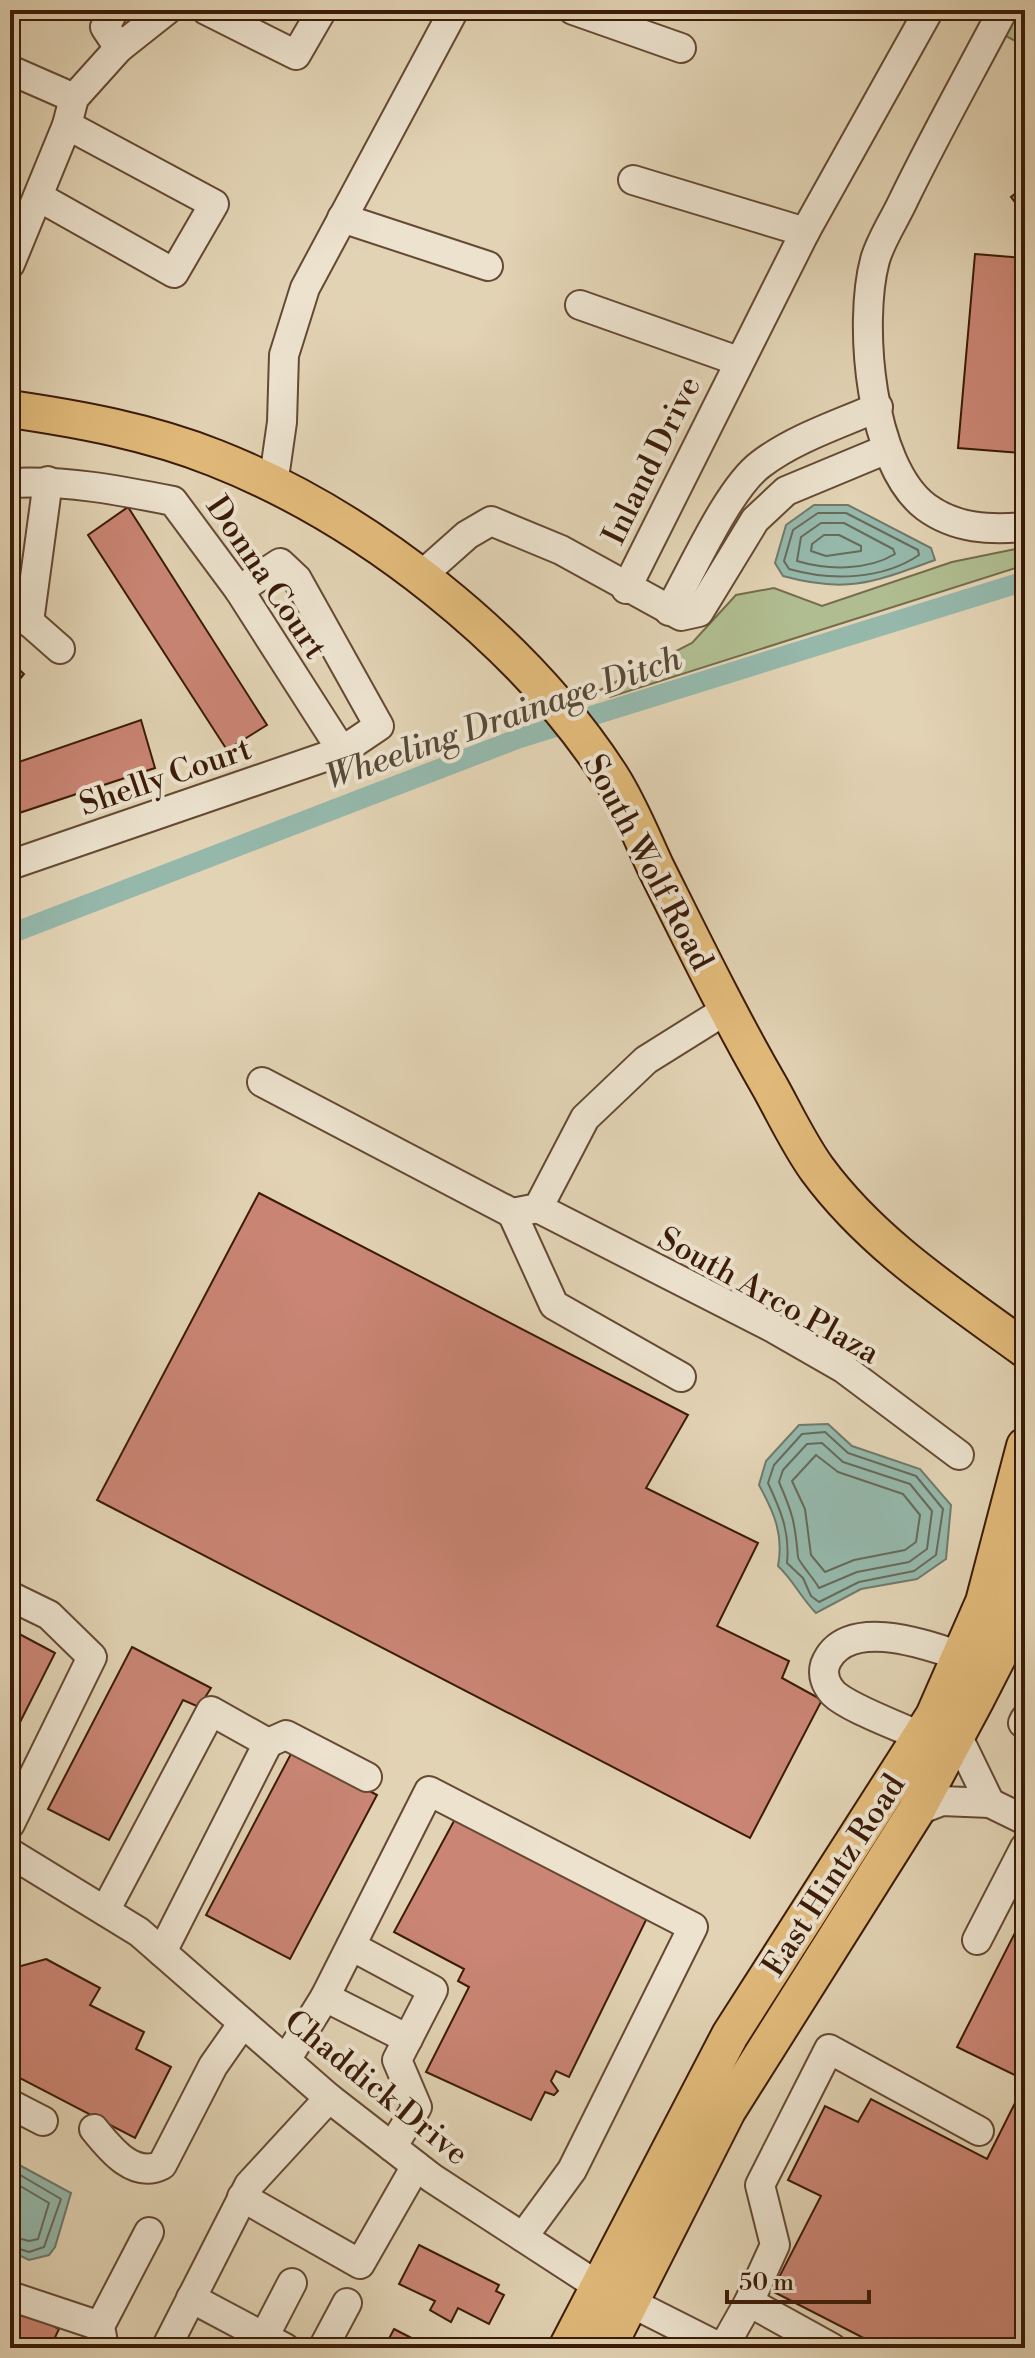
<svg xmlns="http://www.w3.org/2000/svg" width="1035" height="2358" viewBox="0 0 1035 2358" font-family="'Libre Bodoni',serif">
  <rect width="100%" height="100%" fill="#e2d3b4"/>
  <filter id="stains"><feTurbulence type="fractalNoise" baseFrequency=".0025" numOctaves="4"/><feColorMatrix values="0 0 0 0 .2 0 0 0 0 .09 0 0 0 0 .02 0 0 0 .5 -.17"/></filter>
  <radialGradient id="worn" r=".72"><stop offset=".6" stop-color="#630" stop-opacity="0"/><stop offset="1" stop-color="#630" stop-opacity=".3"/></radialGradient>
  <g fill="#b0bd90" stroke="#766c4c" stroke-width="2">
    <polygon points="1017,10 1025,10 1025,46 1004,35"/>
    <polygon points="1025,547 1025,565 610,697 600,690 692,643 736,595 774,588 822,606 952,562"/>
  </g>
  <g fill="#95b8ab" stroke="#71796a" stroke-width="2">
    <path d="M814 505H848L931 548 935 560C874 582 848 594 783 576L775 563 786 525Z"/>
    <path d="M828 1424 852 1446 920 1469 951 1505 946 1559 917 1579 861 1589 816 1613C801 1598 794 1581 778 1566 784 1535 774 1512 759 1485L766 1461 799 1425Z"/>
    <polygon points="10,2160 71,2193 55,2247 49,2255 29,2260 10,2251"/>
  </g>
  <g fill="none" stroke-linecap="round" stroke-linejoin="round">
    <g stroke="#686a5a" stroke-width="2">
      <path d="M818 513H846L918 550 919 555C882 580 831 581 789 569L784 561 793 530Z"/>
      <path d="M821 523H844L893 549 895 554C867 571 827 570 797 561L801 537Z"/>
      <polygon points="839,535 861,546 861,551 826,556 811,551 812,544 824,535"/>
      <path d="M825 1432 848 1453 916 1476 943 1509 936 1555 914 1571 859 1582 819 1602 811 1596 803 1578 787 1563C790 1532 781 1511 768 1483L774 1465 802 1434Z"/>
      <path d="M822 1443 843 1462 910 1484 932 1511 927 1549 909 1562 857 1572 819 1588C815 1580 798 1561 798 1557 795 1523 793 1514 779 1482L783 1470 807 1444Z"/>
      <polygon points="816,1455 838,1472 903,1494 920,1515 916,1542 905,1550 854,1560 825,1572 811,1555 805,1509 792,1481"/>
      <polyline points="10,2169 61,2199 44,2247 29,2252 10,2246"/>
      <polyline points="10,2180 49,2203 38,2239 29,2241 10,2236"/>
    </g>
    <polyline stroke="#95b8ab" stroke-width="20" points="10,934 517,739 1025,581"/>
  </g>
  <g fill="#ca8574" stroke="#3b1b08" stroke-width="2">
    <polygon points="1025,186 1025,215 1011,197"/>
    <polygon points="975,254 1025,258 1022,453 958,448"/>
    <polygon points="128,507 267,725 227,750 88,535"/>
    <polygon points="10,661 24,674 10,691"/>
    <polygon points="141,720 155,768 10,816 10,765"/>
    <polygon points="259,1193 688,1415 646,1488 758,1543 717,1626 789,1661 782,1678 822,1700 750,1838 97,1500"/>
    <polygon points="10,1629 55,1653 10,1742"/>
    <polygon points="132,1647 211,1688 199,1707 183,1700 109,1840 48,1809"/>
    <polygon points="293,1750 377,1795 290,1959 206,1915"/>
    <polygon points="455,1819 648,1916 569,2077 556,2071 551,2081 558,2091 554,2095 545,2092 531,2120 426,2072 469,1987 458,1981 464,1969 394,1932"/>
    <polygon points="1023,1917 1025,1919 1025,2080 957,2047"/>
    <polygon points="46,1959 100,1988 90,2005 144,2032 136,2049 171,2067 135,2138 10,2073 10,1969"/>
    <polygon points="1025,2083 1025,2348 883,2348 772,2291 821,2196 788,2180 825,2106 858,2122 871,2099 987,2159"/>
    <polygon points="419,2245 499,2285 496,2291 504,2295 489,2324 458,2308 451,2322 430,2310 435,2301 399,2284"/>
    <polygon points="10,2303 59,2329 50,2348 10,2348"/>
    <polygon points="239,2328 275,2348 229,2348"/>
    <polygon points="394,2329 431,2348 384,2348"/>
  </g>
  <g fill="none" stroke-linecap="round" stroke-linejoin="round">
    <g stroke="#654933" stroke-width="32">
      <g id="minor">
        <polyline points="114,10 105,27 119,48"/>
        <polyline points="206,10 296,55 322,10"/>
        <polyline points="573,10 681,48"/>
        <path d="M1003 10C970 73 935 135 904 199 895 219 881 239 875 260 858 323 870 465 926 507 956 529 990 530 1025 527"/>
        <polyline points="10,70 74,98"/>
        <polyline points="633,180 805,232"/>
        <polyline points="39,197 174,273 214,204 67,125"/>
        <polyline points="342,218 488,266"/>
        <polyline points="10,264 67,125 74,98 119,48 167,10"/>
        <polyline points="580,305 738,361"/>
        <path d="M10 483C66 480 118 490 173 501L239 590 342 751"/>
        <polyline points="273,485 282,422 284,355 305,288 454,10"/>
        <polyline points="422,575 467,535 491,521 561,550 681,616 699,612 755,520 786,491 887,449"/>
        <polyline points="626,589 805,232 929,10"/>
        <polyline points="10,605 60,649"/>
        <path d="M669 611C691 573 728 488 761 464 795 438 840 424 878 407"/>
        <polyline points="29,622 48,481"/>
        <polyline points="10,865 342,751 379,726 297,579 280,563 239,590"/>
        <polyline points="262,1082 512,1213 538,1208 585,1118 646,1060 726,1010"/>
        <polyline points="538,1208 775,1329 843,1368 959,1455"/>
        <polyline points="512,1213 554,1305 681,1377"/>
        <polyline points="10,1596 49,1615 92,1657 10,1824"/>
        <polyline points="1023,1723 1025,1719"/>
        <path d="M922 1737C901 1727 848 1708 833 1693 826 1685 822 1675 825 1665 844 1615 925 1644 960 1656"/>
        <polyline points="268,1743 286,1735 367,1777"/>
        <polyline points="990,1803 1025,1820"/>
        <polyline points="916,1811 942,1801 990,1803 956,1733"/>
        <polyline points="10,1853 139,1932 329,2098 432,2178 598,2286 721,2348"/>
        <polyline points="105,1911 211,1711 268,1743 162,1952"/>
        <polyline points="977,1940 1025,1847"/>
        <polyline points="351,1946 433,1990 397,2060 417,2107 392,2147"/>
        <polyline points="325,1997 408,2039"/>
        <polyline points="286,2060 325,1997 429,1791 693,1927 572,2170 523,2237"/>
        <polyline points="10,2104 43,2121"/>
        <path d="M94 2129C111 2150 134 2179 162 2165L213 2066 243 2023"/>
        <polyline points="242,2197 360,2264 416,2166"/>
        <polyline points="10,2296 100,2326"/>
        <polyline points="191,2298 285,2348"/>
        <polyline points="749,2302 775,2245 760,2185 829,2049 979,2131"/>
        <polyline points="264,2337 292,2283"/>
        <polyline points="104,2348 100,2326 149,2232"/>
        <polyline points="166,2348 249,2185 329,2098"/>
        <polyline points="323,2348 347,2303"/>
        <polyline points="723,2348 749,2302 832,2348"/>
      </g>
    </g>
    <g stroke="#3b1b08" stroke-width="40">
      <g id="major">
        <path d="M10 409C79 419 150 432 215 458 365 517 523 641 611 777 629 805 642 838 656 868 693 942 729 1016 770 1087 785 1114 799 1144 817 1169 872 1244 951 1295 1025 1349"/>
        <polyline points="567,2348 730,2035 934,1716 984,1602 1025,1446"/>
        <polyline points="607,2348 727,2111 916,1811 976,1699 998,1656 1025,1569"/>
      </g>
    </g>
    <use href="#minor" stroke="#ece2ce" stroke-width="28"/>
    <use href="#major" stroke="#e1ba7a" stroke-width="36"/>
  </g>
  <g text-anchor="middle" stroke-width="8" stroke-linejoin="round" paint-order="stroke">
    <g font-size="32" fill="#3b1b08" stroke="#ece2ce">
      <text transform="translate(651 460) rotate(-64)" y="11">Inland Drive</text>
      <text transform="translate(267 577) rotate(56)" y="11">Donna Court</text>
      <text transform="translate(165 776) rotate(-19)" y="11">Shelly Court</text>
      <text transform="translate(649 862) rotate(62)" y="11">South Wolf Road</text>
      <text transform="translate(769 1295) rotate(29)" y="11">South Arco Plaza</text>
      <text transform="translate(833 1875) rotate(-57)" y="11">East Hintz Road</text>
      <text transform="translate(377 2087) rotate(39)" y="11">Chaddick Drive</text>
    </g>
    <g font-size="34" font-style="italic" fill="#564a39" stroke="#ece2ce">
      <text transform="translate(503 717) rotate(-19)" y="12">Wheeling Drainage Ditch</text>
    </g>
  </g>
  <rect width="1035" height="2358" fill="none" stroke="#e2d3b4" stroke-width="40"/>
  <rect x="12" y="12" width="1011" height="2334" fill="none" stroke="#3b1b08" stroke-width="4"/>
  <rect x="20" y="20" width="995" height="2318" fill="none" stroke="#3b1b08" stroke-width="2"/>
  <path d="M727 2290v12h142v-12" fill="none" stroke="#3b1b08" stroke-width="4"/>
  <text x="739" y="2290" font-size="24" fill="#3b1b08" stroke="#ece2ce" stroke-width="6" paint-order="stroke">50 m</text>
  <rect width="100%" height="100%" filter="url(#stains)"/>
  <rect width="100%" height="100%" fill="url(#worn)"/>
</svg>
